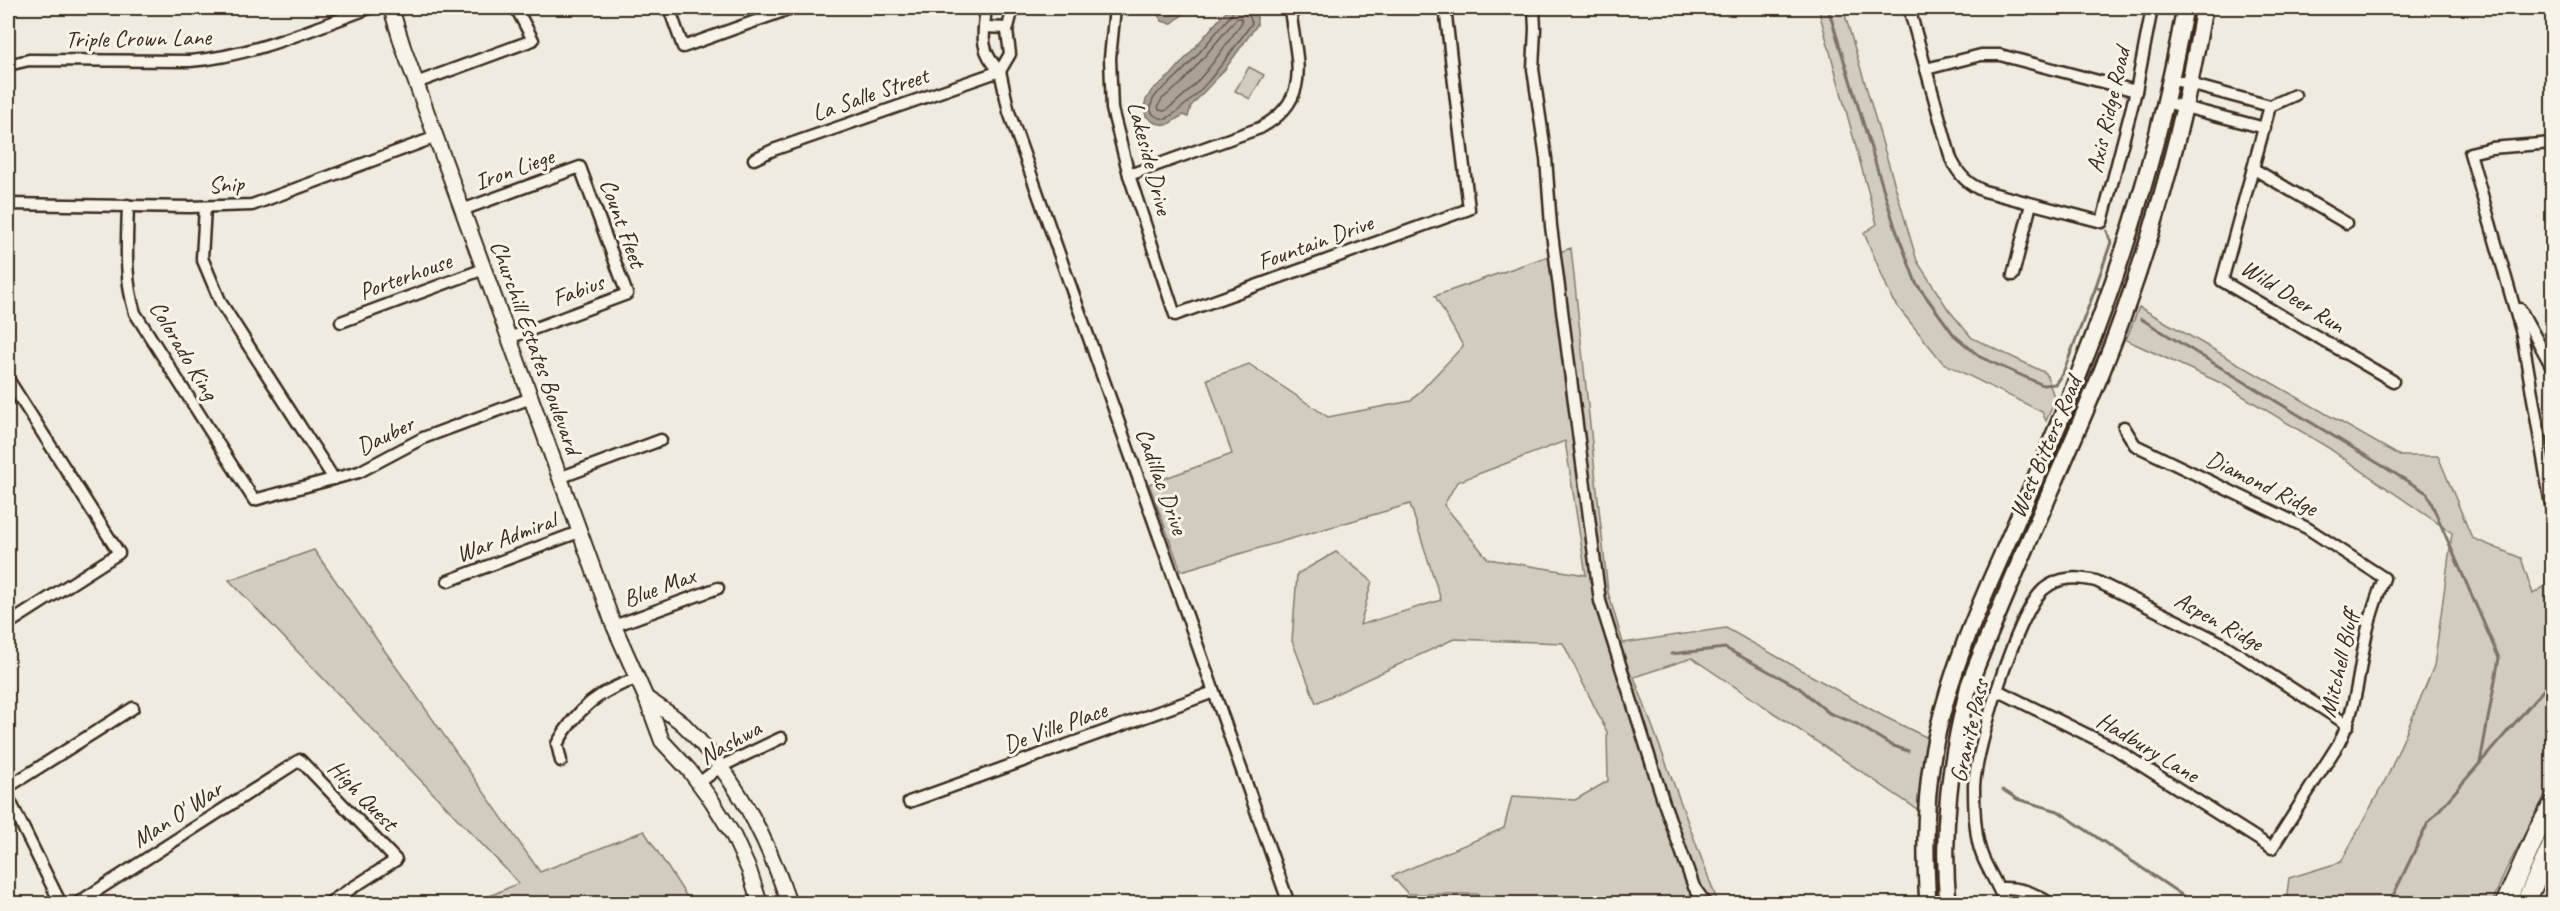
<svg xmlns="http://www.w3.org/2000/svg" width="2560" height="911" viewBox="0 0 2560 911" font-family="Caveat,sans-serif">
  <rect width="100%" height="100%" fill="#efebe0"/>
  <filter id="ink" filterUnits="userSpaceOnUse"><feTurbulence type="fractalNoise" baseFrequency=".0167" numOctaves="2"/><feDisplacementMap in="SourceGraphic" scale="12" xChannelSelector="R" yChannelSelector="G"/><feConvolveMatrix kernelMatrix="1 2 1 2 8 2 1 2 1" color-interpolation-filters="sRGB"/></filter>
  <g filter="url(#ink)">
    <g fill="#d1cbc0" stroke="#867a6f" stroke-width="1.5" fill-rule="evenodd">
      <polygon points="1818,8 1843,8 1917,261 1948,309 1972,338 2046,373 2055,400 2046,421 2042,412 1943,363 1893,301 1864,233 1877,224"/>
      <polygon points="1249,67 1264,75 1250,99 1235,91"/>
      <path d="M1571 248 1608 592 1623 643 1726 628 1883 716 1928 738 1924 760 1923 813 1692 658 1634 677 1718 903 1500 904 1477 894H1408L1392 876 1504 828 1512 796 1575 800 1608 781 1607 732 1563 643 1454 639 1316 703 1292 641 1297 574 1336 552 1372 581 1360 625 1441 600 1410 504 1181 571 1149 484 1232 454 1207 379 1249 364 1328 417 1411 401 1463 346 1435 296ZM1565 441 1586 575 1488 559 1444 505 1457 482Z"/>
      <polygon points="2139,307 2400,456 2438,456 2472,538 2521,558 2533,594 2552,581 2552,782 2505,872 2492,903 2286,903 2289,878 2341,862 2389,773 2434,666 2452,533 2327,447 2223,384 2126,340"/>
      <polygon points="314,550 540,872 644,831 691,903 474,903 519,883 229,580"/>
    </g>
    <g fill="#aaa296" stroke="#7e7266" stroke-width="1.5">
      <polygon points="1156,8 1191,8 1171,24 1162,21 1156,12"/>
      <polygon points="1229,8 1250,8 1257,17 1257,25 1225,69 1191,106 1188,117 1183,115 1167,125 1155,123 1146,116 1144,107 1146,100 1152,90 1171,75"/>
    </g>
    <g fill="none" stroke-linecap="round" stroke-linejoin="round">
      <g stroke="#675a4e" stroke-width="1.5">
        <path d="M1233 8 1232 14C1212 36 1194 62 1172 81 1164 88 1152 95 1151 106 1149 115 1158 118 1166 119 1201 98 1228 56 1252 23L1246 8"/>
        <path d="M1237 18H1241L1242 22C1220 54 1196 89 1165 111L1159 110 1158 106 1162 99 1181 84Z"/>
      </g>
      <g stroke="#7e7266" stroke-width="3">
        <polyline points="1828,8 1895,227 1916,283 1954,335 1980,357 2043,385 2055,384 2063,373 2096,287 2100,289"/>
        <polyline points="2096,286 2111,242 2107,231"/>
        <polyline points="2141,319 2427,493 2499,658 2480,763"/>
        <polyline points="1671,654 1725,648 1798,687 1829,713 1857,724 1891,745 1908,751"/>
        <polyline points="2003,790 2017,799 2058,811 2195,904"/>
        <polyline points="2389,904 2428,823 2552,680"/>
      </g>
      <g stroke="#3b2a1e" stroke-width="15">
        <g id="minor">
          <polyline points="669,8 683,47 792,8"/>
          <path d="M986 8C983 34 979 51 1000 71"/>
          <polyline points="1115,8 1110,58 1112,109 1129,175 1175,315 1469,209 1445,8"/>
          <polyline points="1534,8 1535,29 1533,69 1546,158 1551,226 1600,601 1664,803 1694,887 1706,904"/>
          <path d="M1909 8 1951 159C1959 175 1967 184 1984 191L2102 222 2136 91 2152 8"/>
          <polyline points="984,27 1007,28"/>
          <path d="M8 65 29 60 190 61C253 56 311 29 370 8"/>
          <polyline points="1926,69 1981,55 2000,55 2136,91"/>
          <polyline points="1000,71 1009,112 1289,904"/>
          <polyline points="1000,71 1010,54 1007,31 1013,8"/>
          <polyline points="2171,79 2270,106"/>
          <polyline points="416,83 533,40 516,8"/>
          <polyline points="2295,95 2270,106 2222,281 2393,381"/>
          <polyline points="2165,102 2265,128"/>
          <polyline points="754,159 773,150 1000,71"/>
          <polyline points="2254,169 2346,223"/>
          <path d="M1129 175 1260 128C1315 98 1295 58 1290 8"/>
          <polyline points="8,204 190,207 252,205 436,137"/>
          <path d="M128 205C127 242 124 278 135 313L254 500 359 472 423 438 531 398"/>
          <polyline points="205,207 202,258 221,303 334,479"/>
          <polyline points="462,210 580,167 627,294 509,338"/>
          <polyline points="2013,275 2031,204"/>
          <polyline points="2520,309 2552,367"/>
          <polyline points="341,322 484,269"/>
          <polyline points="8,379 119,553 8,624"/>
          <polyline points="559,478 661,440"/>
          <polyline points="2552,511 2522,334 2470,153 2491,148 2552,143"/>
          <polyline points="448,581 579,532"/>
          <polyline points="614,626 718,588"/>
          <path d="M1997 690 2114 748 2272 848 2339 743C2357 707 2358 675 2366 636 2370 616 2377 597 2384 578L2307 528 2135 445 2124 427"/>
          <path d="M561 761 557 744C576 710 599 690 637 679"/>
          <polyline points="699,783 720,767 781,738"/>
          <polyline points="8,787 133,708"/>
          <polyline points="8,797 61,904"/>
          <polyline points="909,802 1214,692"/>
          <path d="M1999 888C2020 887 2033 892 2051 904"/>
          <polyline points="76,904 300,760 396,860 327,904"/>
          <path d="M2005 904C1994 873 1979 863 1976 828 1974 814 1974 799 1974 786 1976 749 2017 612 2044 589 2060 576 2077 577 2096 581L2220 642 2348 725"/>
        </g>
      </g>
      <g stroke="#3b2a1e" stroke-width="18">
        <g id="tertiary">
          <polyline points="391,8 403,47 614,626 646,698 662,741 689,770 712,801 733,835 749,870 760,904"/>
          <path d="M646 698C659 707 673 715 684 725 735 775 767 836 789 904"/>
        </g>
      </g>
      <g stroke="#3b2a1e" stroke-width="20">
        <g id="secondary">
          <path d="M1928 904C1924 846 1924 786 1938 730 1952 669 1976 613 2001 557 2029 492 2059 427 2084 361 2129 247 2163 128 2185 8"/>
          <path d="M1948 904C1941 827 1950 760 1969 685 2010 579 2059 476 2102 371 2149 254 2183 131 2204 8"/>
        </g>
      </g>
      <g stroke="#3b2a1e" stroke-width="22">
        <g id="primary">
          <polyline points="2505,904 2537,832 2552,806"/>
          <polyline points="2525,904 2552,845"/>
        </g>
      </g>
      <use href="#minor" stroke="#f7f3e8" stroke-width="10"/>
      <use href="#tertiary" stroke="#f7f3e8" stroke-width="14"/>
      <use href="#secondary" stroke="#f7f3e8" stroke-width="15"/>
      <use href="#primary" stroke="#f7f3e8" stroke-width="18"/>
    </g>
  </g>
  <g text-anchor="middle" stroke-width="6" stroke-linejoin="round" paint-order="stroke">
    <g font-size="24" fill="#3b2a1e" stroke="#f7f3e8">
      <text transform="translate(138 38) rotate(-1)" y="8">Triple Crown Lane</text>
      <text transform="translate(870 94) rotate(-19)" y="8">La Salle Street</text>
      <text transform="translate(2108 110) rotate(-77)" y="8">Axis Ridge Road</text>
      <text transform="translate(1150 158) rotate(75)" y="8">Lakeside Drive</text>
      <text transform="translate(514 169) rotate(-20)" y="8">Iron Liege</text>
      <text transform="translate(226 184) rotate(-3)" y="8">Snip</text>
      <text transform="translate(623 223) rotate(70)" y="8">Count Fleet</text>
      <text transform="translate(1315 242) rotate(-20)" y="8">Fountain Drive</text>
      <text transform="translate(405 276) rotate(-20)" y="8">Porterhouse</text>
      <text transform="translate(578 290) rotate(-20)" y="8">Fabius</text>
      <text transform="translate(2293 296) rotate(32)" y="8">Wild Deer Run</text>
      <text transform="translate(536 347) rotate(70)" y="8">Churchill Estates Boulevard</text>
      <text transform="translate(184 350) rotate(59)" y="8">Colorado King</text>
      <text transform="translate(385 435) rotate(-26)" y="8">Dauber</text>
      <text transform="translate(2045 447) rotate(-67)" y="8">West Bitters Road</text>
      <text transform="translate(1162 481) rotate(70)" y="8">Cadillac Drive</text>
      <text transform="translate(2262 483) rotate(26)" y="8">Diamond Ridge</text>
      <text transform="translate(506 537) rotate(-20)" y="8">War Admiral</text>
      <text transform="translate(659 587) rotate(-20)" y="8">Blue Max</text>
      <text transform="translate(2219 621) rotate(29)" y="8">Aspen Ridge</text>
      <text transform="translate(2339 664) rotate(-77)" y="8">Mitchell Bluff</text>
      <text transform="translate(1055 727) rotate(-20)" y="8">De Ville Place</text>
      <text transform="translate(1969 731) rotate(-77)" y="8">Granite Pass</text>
      <text transform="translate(730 742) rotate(-29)" y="8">Nashwa</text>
      <text transform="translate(2148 747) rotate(31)" y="8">Hadbury Lane</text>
      <text transform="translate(363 795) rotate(46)" y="8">High Quest</text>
      <text transform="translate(177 814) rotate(-33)" y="8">Man O' War</text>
    </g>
  </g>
  <rect width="2560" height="911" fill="none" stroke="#f7f3e8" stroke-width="30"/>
  <rect x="15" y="15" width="2530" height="881" fill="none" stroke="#3b2a1e" stroke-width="2" filter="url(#ink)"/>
</svg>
